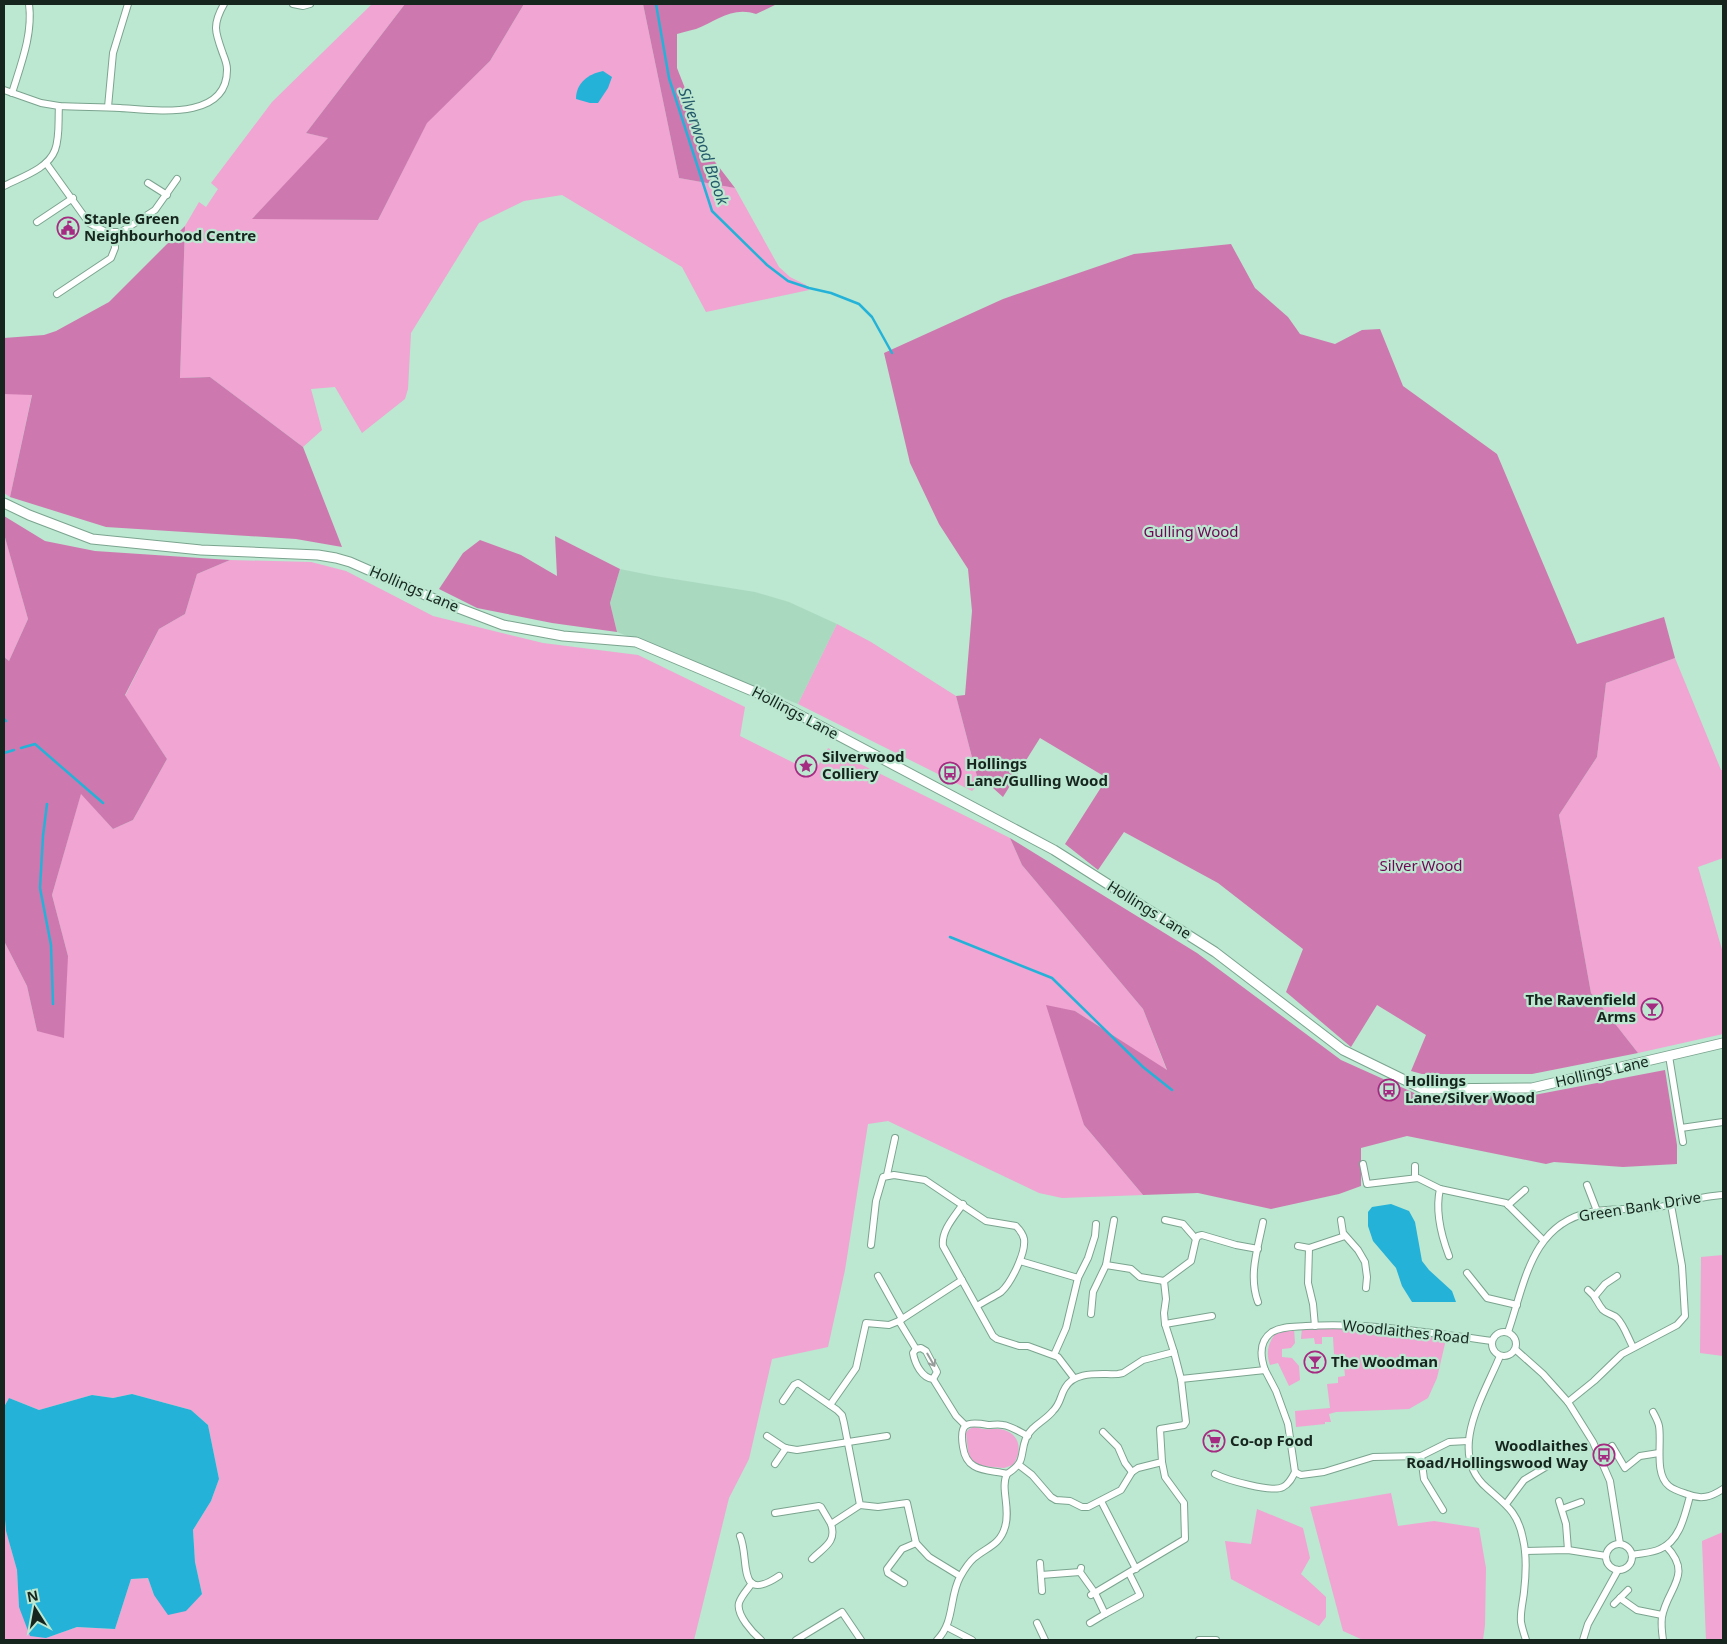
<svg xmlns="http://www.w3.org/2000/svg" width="1727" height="1644" viewBox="0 0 1727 1644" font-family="'Noto Sans',sans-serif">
  <rect width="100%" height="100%" fill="#bce7d0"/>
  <polygon fill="#a9dac0" points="620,569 655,576 755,592 789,602 837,624 798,704 617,632 610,603"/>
  <g fill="#f0a5d3">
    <polygon points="372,4 405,4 306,133 329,138 253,218 378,220 427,122 490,61 524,4 643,4 679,178 735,188 779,267 790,277 806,285 809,290 706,312 682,267 562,195 524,201 479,223 411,333 408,389 405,399 362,433 335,387 311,389 322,430 303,447 210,377 180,378 185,226 199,202 206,207 218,189 211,183 272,102"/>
    <polygon points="4,394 32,394 10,497 4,493"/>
    <polygon points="4,534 28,619 9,661 4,657"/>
    <polygon points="230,560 311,562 346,571 433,616 543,643 638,655 745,707 740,736 814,773 828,748 1010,838 1022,865 1143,1009 1167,1071 1075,1011 1084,1125 1143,1195 1062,1198 1039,1193 888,1121 868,1124 845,1270 828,1347 772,1359 749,1459 729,1498 694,1640 4,1640 4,1508 6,1531 17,1570 19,1607 46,1638 77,1627 115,1629 131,1579 148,1578 154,1595 202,1594 195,1562 193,1530 211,1501 219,1479 208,1425 191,1410 132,1394 113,1398 92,1395 39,1410 9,1398 4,1407 4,941 27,986 37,1031 68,956 52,895 81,793 113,829 133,820 167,759 125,696 159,629 185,614 197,574"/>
    <polygon points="837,624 871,642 956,696 979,784 972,791 798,704"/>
    <polygon points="1675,658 1721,770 1723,770 1723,858 1698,867 1723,953 1723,1034 1638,1053 1591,993 1559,815 1597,757 1606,683"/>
    <polygon points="1723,1255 1723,1356 1700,1353 1701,1257"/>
    <polygon points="1336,1325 1447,1335 1437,1378 1428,1398 1409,1409 1336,1412 1329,1414 1331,1422 1325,1422 1325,1424 1296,1427 1295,1411 1330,1408 1327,1384 1338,1383 1338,1377 1345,1376 1344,1365 1338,1365 1337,1355 1334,1354 1333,1337 1322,1337 1322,1344 1315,1344 1314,1338 1301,1339 1302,1327"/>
    <path d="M1279 1329H1294L1295 1343 1291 1348 1282 1349V1357L1292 1358 1299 1366 1300 1380 1289 1386 1278 1363 1270 1365C1265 1350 1269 1341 1279 1329Z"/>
    <path d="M973 1427C977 1427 981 1429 984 1429 991 1430 998 1428 1004 1430 1021 1435 1022 1452 1013 1465L1004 1468 980 1466 971 1460 968 1451 966 1433 968 1430Z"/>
    <polygon points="1391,1493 1398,1526 1434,1521 1479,1528 1486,1568 1485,1625 1483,1640 1363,1640 1343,1631 1310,1507"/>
    <polygon points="1257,1509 1303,1528 1310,1558 1301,1574 1326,1597 1326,1617 1319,1626 1231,1579 1225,1541 1251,1544"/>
    <polygon points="1723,1532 1723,1625 1722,1640 1706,1640 1702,1541"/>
  </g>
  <g fill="#cd79af">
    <polygon points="405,4 524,4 490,61 427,123 378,220 252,219 328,138 306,133"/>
    <path d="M643 4H777L756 14C733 6 716 21 696 29 689 31 683 32 677 34V68L690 101 700 121 701 138 709 154 735 188 679 178Z"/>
    <polygon points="185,226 180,378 210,377 303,447 342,547 296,539 106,527 10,497 32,395 4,394 4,338 44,335 56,331 109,302"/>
    <polygon points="1231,244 1255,288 1288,317 1300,334 1335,344 1362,330 1380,329 1403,386 1497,454 1577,644 1664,617 1675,658 1606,683 1597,757 1559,815 1591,993 1638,1053 1532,1074 1422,1074 1411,1071 1426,1035 1377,1005 1351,1047 1286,992 1303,949 1218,883 1124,832 1098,870 1065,844 1107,778 1040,738 1003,797 993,788 979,784 956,696 965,695 972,611 968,569 939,524 910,463 884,353 1003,299 1134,254"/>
    <polygon points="4,516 45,541 95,551 230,560 197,574 185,614 159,629 125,695 167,759 133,820 113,829 81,794 52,895 68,956 64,1038 37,1031 27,986 4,941 4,657 9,661 28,619 4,534"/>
    <polygon points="555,536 620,569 610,603 617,632 552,623 477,608 439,589 463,553 480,540 521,555 557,576"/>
    <polygon points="1010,838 1197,953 1341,1060 1421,1096 1534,1095 1665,1070 1677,1145 1677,1164 1623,1167 1554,1162 1546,1164 1407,1136 1361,1148 1361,1186 1339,1194 1271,1209 1198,1193 1143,1195 1084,1125 1046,1005 1075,1011 1167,1070 1143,1009 1022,865"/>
  </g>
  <g fill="#24b2d8">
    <path d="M603 71 612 77 608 88 598 103H590L576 99C576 83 588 74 603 71Z"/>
    <polygon points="1391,1204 1409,1211 1415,1222 1422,1261 1429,1270 1452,1291 1456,1302 1412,1302 1402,1286 1396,1268 1373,1241 1368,1226 1368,1212 1372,1207"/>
    <polygon points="132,1394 191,1410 208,1425 219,1479 211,1501 193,1530 195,1562 202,1594 186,1611 168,1615 154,1595 148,1578 131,1579 115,1629 77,1627 46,1638 30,1636 19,1607 17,1570 6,1531 4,1508 4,1407 9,1398 39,1410 92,1395 113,1398"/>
  </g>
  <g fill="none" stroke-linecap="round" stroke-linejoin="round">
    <g stroke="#24b2d8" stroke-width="2.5">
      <polyline points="656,4 669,78 712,211 767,265 788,281 809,288 831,293 859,304 872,317 892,353"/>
      <polyline points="4,719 6,721"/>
      <polyline points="21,748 35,744 103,803"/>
      <polyline points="4,753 14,750"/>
      <polyline points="47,804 43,836 40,888 51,945 53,1004"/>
      <polyline points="950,937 1052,978 1143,1067 1172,1090"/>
    </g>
    <g stroke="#7ba48f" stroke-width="8">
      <g id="minor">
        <polyline points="293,4 303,6 310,4"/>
        <path d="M4 90 41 103 59 106C79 107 100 107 120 108 153 110 228 122 227 69 227 64 225 59 223 54 215 32 212 25 224 4"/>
        <path d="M12 93C21 64 33 34 29 4"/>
        <polyline points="108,107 113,53 128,4"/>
        <polyline points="46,163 89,223 106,232 121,232 155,210 177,179"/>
        <polyline points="148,183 167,195"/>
        <path d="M4 186C21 177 48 169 55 150 60 137 58 120 59 106"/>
        <polyline points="37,222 73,198"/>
        <polyline points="57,294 111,258 115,248 114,233"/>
        <polyline points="1669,1056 1683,1142"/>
        <polyline points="1681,1128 1723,1122"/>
        <polyline points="1363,1164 1367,1184 1418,1178 1440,1189 1506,1203 1543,1240"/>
        <polyline points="887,1175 895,1138"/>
        <polyline points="1415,1178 1415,1166"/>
        <polyline points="1587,1185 1597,1211"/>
        <path d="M1440 1189C1435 1211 1441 1235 1449 1256"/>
        <path d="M963 1204C954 1217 941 1231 943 1246L993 1336 997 1339 1019 1346H1028L1058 1357 1074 1378"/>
        <polyline points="1508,1205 1525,1190"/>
        <polyline points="1165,1220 1183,1224 1196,1239"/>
        <polyline points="1341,1220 1343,1233 1358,1250 1365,1262 1367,1277 1366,1288"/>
        <path d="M871 1245 876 1201 883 1177 894 1175 925 1180 986 1221 1016 1226C1019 1229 1023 1234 1024 1239 1026 1253 1011 1283 1001 1292 993 1297 985 1301 977 1306"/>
        <polyline points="1298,1246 1309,1248 1345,1236"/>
        <polyline points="1309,1248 1308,1283 1313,1304 1315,1326"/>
        <polyline points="1020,1261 1078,1278"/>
        <polyline points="1106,1265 1114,1220"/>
        <polyline points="1467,1273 1487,1298 1517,1305"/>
        <polyline points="878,1276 902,1319"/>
        <path d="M1588 1290C1597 1297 1596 1302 1603 1310 1607 1314 1613 1314 1617 1318 1624 1325 1628 1338 1633 1347"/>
        <polyline points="1595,1296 1605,1284 1617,1276"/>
        <path d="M1258 1302C1248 1275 1258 1248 1263 1222"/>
        <polyline points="1091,1314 1093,1292 1106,1265 1131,1269 1140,1277 1164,1281"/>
        <polyline points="899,1321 916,1349"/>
        <polyline points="1165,1324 1212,1316"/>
        <circle cx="1504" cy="1344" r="12"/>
        <path d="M1508 1332C1525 1283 1531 1224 1591 1212 1612 1208 1632 1210 1652 1208 1676 1205 1699 1196 1723 1195"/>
        <path d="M916 1349 913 1353C915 1364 922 1378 933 1379L956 1416 965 1425"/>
        <polyline points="916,1349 921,1348 926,1351 937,1372 933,1379"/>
        <polyline points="1516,1350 1543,1374 1568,1402 1593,1442 1610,1481 1620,1544"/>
        <polyline points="1174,1352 1165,1324 1164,1313 1166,1299 1164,1281 1191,1261 1196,1239 1198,1236 1202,1235 1236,1245 1258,1249"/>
        <polyline points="1054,1355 1066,1328 1078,1278 1088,1258 1095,1236 1096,1224"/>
        <path d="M1500 1356C1484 1395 1446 1453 1487 1488 1506 1505 1518 1512 1523 1539 1527 1556 1526 1575 1524 1592 1523 1602 1520 1612 1521 1622 1522 1628 1524 1634 1526 1640"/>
        <path d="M1265 1370C1260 1356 1259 1341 1272 1332 1282 1326 1295 1327 1306 1326 1368 1322 1430 1333 1492 1341"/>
        <polyline points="1181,1379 1265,1370 1276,1391 1288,1424 1295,1472"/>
        <polyline points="783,1401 794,1385 798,1383 837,1410 842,1415 844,1423 860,1505 878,1507 907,1503 916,1543 929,1557 960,1576"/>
        <polyline points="1568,1402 1594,1381 1622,1354 1677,1325 1685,1316 1682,1266 1671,1205"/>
        <polyline points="830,1405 856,1368 866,1323 889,1325 899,1321 962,1280"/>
        <path d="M1653 1412C1655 1416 1658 1421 1659 1426 1662 1443 1654 1474 1669 1486 1674 1490 1681 1492 1687 1494 1701 1500 1711 1497 1723 1489"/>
        <polyline points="1103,1432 1118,1447 1125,1463 1132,1472"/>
        <polyline points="767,1436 785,1448 797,1450 887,1436"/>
        <polyline points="1612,1446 1625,1468 1640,1456 1659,1453"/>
        <polyline points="1421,1456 1424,1479 1443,1510"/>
        <polyline points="775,1464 786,1448"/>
        <path d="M1019 1465 1032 1475 1051 1497 1056 1500 1070 1501 1082 1507H1088L1121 1490 1132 1472 1138 1468 1162 1462 1160 1429 1184 1425 1186 1422 1181 1379 1174 1352 1143 1360 1123 1373 1118 1374C1101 1375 1075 1370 1065 1388 1060 1396 1061 1403 1053 1411 1044 1422 1032 1425 1026 1438 1019 1456 1027 1461 1007 1474 997 1471 984 1472 974 1466 967 1462 964 1454 963 1447 959 1423 966 1421 988 1425 993 1425 998 1424 1003 1425 1011 1426 1020 1432 1028 1436"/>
        <polyline points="1295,1472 1301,1475 1324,1472 1373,1457 1421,1456 1449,1442 1468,1441"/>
        <path d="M1215 1474C1227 1480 1272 1493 1283 1487 1289 1484 1292 1478 1295 1472"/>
        <polyline points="1101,1501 1136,1569"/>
        <polyline points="1559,1501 1566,1524 1568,1550"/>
        <polyline points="1506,1504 1524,1480 1549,1465"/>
        <polyline points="1562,1509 1581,1502"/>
        <polyline points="775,1513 819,1506 821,1507 831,1524"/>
        <path d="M740 1536C750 1558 736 1605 779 1576"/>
        <circle cx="1619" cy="1557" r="13"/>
        <polyline points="1525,1551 1568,1550 1606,1556"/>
        <path d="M1632 1555C1641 1553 1652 1553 1660 1549 1680 1541 1685 1514 1690 1496"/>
        <path d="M812 1559C824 1547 837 1542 831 1524L860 1505"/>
        <polyline points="1040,1563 1042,1591"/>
        <polyline points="1081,1568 1080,1572 1095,1593 1105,1614 1140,1595 1129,1573"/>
        <polyline points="1041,1575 1080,1572"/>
        <path d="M752 1583C748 1589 741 1596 739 1603 736 1615 753 1633 761 1640"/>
        <polyline points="904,1583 888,1573 887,1569 902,1549 916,1543"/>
        <polyline points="1091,1595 1185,1539 1184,1503 1165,1477 1162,1462"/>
        <polyline points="1620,1598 1637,1610 1662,1615"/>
        <polyline points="1614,1604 1628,1590"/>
        <polyline points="1037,1623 1045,1640"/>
        <polyline points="1090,1623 1105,1614"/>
        <polyline points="947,1627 972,1640"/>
        <polyline points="796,1640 842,1612 861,1640"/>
        <path d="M937 1640C955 1622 949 1597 960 1577 964 1570 968 1563 974 1558 987 1547 1000 1545 1005 1527 1011 1509 1000 1488 1007 1474"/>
        <polyline points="1199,1640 1216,1640"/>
        <polyline points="1583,1640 1588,1624 1618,1570"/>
        <path d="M1663 1640C1662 1633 1661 1624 1662 1617 1667 1588 1694 1575 1666 1546"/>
      </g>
    </g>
    <g stroke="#7ba48f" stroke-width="11">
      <polyline id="tertiary" points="4,503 29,515 92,539 201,550 318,555 336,558 350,562 432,598 503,625 563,636 636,642 762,695 1054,850 1215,952 1343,1050 1423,1089 1532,1088 1723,1043"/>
    </g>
    <use href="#minor" stroke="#fff" stroke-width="6"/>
    <use href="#tertiary" stroke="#fff" stroke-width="9"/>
  </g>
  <defs><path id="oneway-shaft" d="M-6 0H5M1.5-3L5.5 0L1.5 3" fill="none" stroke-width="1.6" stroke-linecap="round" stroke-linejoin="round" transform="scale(1.25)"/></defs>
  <use stroke="#969d9a" href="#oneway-shaft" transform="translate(931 1360) rotate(60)"/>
  <defs>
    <g id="civic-ring" transform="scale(1.125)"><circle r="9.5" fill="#bce7d0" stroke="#a42b81" stroke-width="1.5"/><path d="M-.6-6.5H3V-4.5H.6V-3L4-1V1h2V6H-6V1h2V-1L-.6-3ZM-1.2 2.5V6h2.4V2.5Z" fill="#a42b81"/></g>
    <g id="sight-ring" transform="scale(1.125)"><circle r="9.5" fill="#bce7d0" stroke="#a42b81" stroke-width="1.5"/><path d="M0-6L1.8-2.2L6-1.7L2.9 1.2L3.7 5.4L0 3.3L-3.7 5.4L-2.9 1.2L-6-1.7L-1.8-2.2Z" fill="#a42b81"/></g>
    <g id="bus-ring" transform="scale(1.125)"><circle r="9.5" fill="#bce7d0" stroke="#a42b81" stroke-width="1.5"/><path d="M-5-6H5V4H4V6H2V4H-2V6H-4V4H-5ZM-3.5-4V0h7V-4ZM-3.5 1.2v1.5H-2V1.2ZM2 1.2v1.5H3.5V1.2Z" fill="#a42b81"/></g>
    <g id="bar-ring" transform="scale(1.125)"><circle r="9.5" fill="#bce7d0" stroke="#a42b81" stroke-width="1.5"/><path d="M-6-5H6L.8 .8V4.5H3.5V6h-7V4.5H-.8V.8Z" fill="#a42b81"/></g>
    <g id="supermarket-ring" transform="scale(1.125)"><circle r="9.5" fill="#bce7d0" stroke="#a42b81" stroke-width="1.5"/><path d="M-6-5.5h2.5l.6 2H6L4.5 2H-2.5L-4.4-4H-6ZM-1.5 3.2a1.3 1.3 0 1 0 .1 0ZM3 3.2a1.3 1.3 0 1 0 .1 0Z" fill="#a42b81"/></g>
  </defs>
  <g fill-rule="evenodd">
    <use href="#civic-ring" x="68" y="228"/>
    <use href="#sight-ring" x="806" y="766"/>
    <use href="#bus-ring" x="950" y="773"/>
    <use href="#bar-ring" x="1652" y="1009"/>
    <use href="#bus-ring" x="1389" y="1090"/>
    <use href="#bar-ring" x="1315" y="1362"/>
    <use href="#supermarket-ring" x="1214" y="1441"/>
    <use href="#bus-ring" x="1604" y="1455"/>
  </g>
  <g text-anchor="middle" stroke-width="4.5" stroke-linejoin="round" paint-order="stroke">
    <g font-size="15" font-weight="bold" fill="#16261e" stroke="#bce7d0" text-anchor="start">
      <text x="84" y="224">Staple Green<tspan x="84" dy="17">Neighbourhood Centre</tspan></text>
      <text x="822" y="762">Silverwood<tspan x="822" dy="17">Colliery</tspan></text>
      <text x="966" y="769">Hollings<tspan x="966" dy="17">Lane/Gulling Wood</tspan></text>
      <text x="1636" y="1005" text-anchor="end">The Ravenfield<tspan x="1636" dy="17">Arms</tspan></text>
      <text x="1405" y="1086">Hollings<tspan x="1405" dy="17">Lane/Silver Wood</tspan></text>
      <text x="1331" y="1367">The Woodman</text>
      <text x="1230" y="1446">Co-op Food</text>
      <text x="1588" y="1451" text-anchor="end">Woodlaithes<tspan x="1588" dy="17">Road/Hollingswood Way</tspan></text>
    </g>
    <g font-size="15" fill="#700555" stroke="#bce7d0">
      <text x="1191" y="537">Gulling Wood</text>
      <text x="1421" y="871">Silver Wood</text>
    </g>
    <g font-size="15" fill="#16261e" stroke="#bce7d0">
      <text transform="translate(414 589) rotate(23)" y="5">Hollings Lane</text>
      <text transform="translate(795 713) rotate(28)" y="5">Hollings Lane</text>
      <text transform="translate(1149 910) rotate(32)" y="5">Hollings Lane</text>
      <text transform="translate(1602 1072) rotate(-13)" y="5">Hollings Lane</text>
      <text transform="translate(1640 1207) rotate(-9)" y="5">Green Bank Drive</text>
      <text transform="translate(1406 1332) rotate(6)" y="5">Woodlaithes Road</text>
    </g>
    <g font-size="16" font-style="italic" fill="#255a6a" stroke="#bce7d0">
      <text transform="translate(704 146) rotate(71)" y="6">Silverwood Brook</text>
    </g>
  </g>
  <rect width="1727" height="1644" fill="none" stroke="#16261e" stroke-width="10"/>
  <g transform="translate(35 1609) rotate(349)" stroke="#bce7d0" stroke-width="4" paint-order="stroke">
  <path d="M0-4L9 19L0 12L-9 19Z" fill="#16261e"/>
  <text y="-8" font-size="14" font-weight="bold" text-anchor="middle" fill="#16261e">N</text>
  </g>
</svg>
